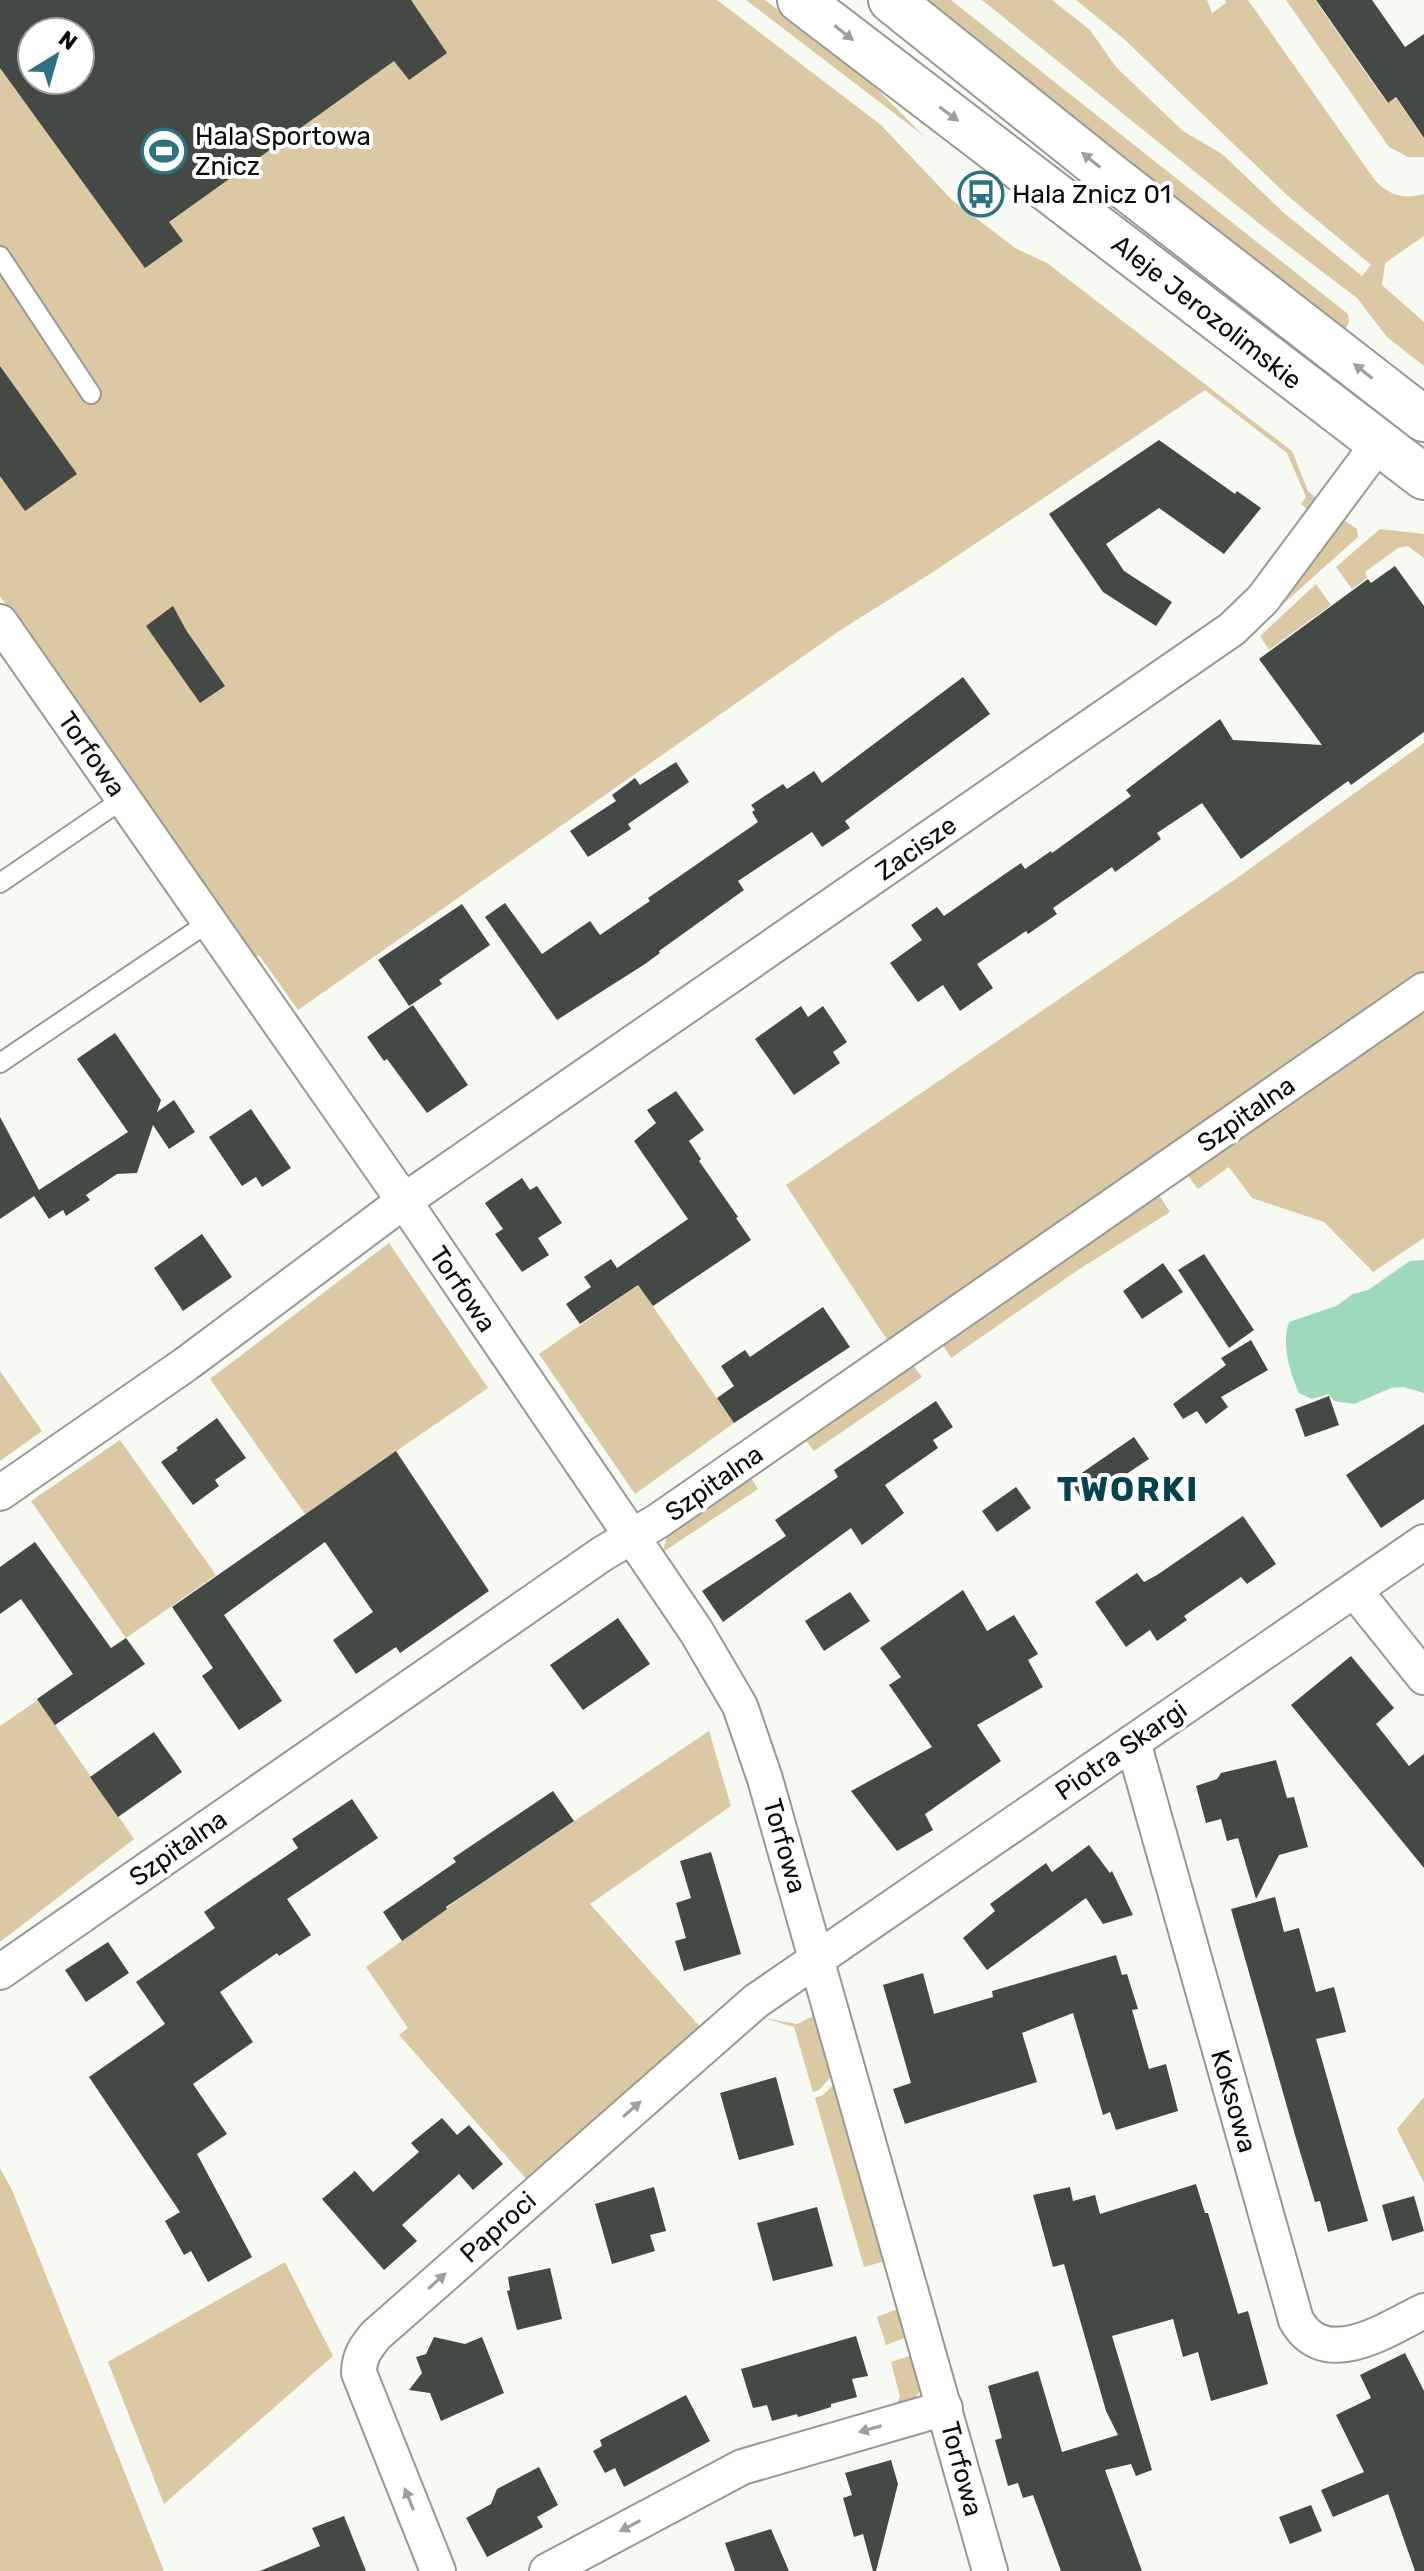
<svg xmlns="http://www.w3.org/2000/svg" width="1424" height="2571" viewBox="0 0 1424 2571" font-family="Rubik,sans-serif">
  <rect width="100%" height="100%" fill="#f7f9f3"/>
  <g fill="#dac9a3" fill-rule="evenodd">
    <path d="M0 0H717L881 125 951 199 1015 248 1047 263 1292 451 1308 491 1318 500 1310 512 1301 504 1306 497 1287 453 1205 390 933 572 842 629 298 1010 259 955 251 959 0 596ZM32 32H80V80H32Z"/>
    <polygon points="746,0 765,0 856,68 924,136"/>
    <polygon points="926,0 951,0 1348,314 1349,321 1344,334"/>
    <path d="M982 0H1052L1090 30 1116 67 1183 131 1222 154 1284 213 1362 276 1371 265 1288 196 1124 39 1076 0H1207L1212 13 1226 3 1225 0H1248L1374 179C1388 195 1403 200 1424 194V236L1385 263 1382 285 1424 322V366L1387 337 1357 298 1266 229Z"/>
    <polygon points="1286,0 1315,0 1387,103 1396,98 1420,133 1424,130 1424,157 1408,157 1389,147"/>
    <polygon points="1344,520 1357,529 1358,537 1274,612"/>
    <polygon points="1380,529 1424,534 1424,558 1408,546 1398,548 1365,572 1367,578 1352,589 1336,567"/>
    <polygon points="1316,584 1331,605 1269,650 1260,636"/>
    <polygon points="1424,743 1424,980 891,1346 786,1185 1237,878"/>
    <polygon points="1424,997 1424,1238 1373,1272 1324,1222 1252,1198 1229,1167 1198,1189 1181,1167"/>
    <polygon points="1154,1187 1170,1212 1078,1270 951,1358 938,1337"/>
    <polygon points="389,1243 488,1388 305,1514 210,1379"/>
    <polygon points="638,1285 734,1423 635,1494 539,1354"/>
    <polygon points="912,1364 922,1377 814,1451 803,1437"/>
    <polygon points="0,1371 42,1431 0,1461"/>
    <polygon points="120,1440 216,1575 126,1638 31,1501"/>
    <polygon points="749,1474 758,1489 663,1552 667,1535"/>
    <polygon points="38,1700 134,1839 0,1942 0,1726"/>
    <polygon points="709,1731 731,1806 590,1904 703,2030 529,2182 399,2035 408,2028 366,1967 474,1888"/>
    <polygon points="818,2014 835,2072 819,2090 813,2092 794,2027 764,2018 797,2024"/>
    <polygon points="838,2080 889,2260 864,2267 815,2098 823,2095"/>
    <polygon points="1424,2097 1424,2183 1397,2129"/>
    <polygon points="0,2168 12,2190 164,2571 0,2571"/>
    <polygon points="285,2262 333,2356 164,2504 108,2362"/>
    <polygon points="903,2307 910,2336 886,2345 877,2317"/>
    <path d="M915 2354C923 2384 928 2398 893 2410L900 2397 891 2362Z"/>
  </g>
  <path fill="#9edab9" d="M1424 1260V1393L1403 1387 1391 1388 1354 1404 1334 1401 1328 1394 1312 1399 1299 1393C1290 1372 1281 1345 1289 1322L1336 1306 1353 1294 1368 1290 1410 1261Z"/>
  <g fill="#454945" fill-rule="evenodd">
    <path d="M0 0H411L447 53 409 80 394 61 169 222 183 241 145 268 0 68ZM32 32H80V80H32Z"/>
    <polygon points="1316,0 1372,0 1405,47 1424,34 1424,138 1396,97 1388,103"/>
    <polygon points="0,366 77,474 25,511 0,476"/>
    <polygon points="1159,440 1235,494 1237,491 1261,508 1224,554 1159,508 1106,544 1124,571 1172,602 1156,626 1103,592 1049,514"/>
    <polygon points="1395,566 1424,606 1424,732 1351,785 1348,781 1241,859 1202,803 1157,833 1161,839 1115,872 1112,867 1053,908 1057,914 1028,934 1026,931 977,964 993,988 960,1011 943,985 918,1002 890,963 922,940 911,925 937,907 944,916 1021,863 1025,869 1051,851 1052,853 1131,796 1126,790 1220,719 1233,740 1322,745 1259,659 1368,579 1371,583"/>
    <polygon points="173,606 186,630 225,686 200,703 146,626"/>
    <polygon points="963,677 990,714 845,821 850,828 822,847 812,832 738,881 744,890 659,951 660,953 645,964 557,1020 485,917 505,903 542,954 590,921 600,935 650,901 648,898 758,822 752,812 755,810 751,805 783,784 787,789 814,771 822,783"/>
    <polygon points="676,762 689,782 628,824 631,829 588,857 570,831 616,801 612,795 635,778 640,785"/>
    <polygon points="462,904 490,945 439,980 442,984 409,1006 378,960"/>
    <polygon points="413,1005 468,1085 427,1113 387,1059 384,1061 367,1037"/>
    <polygon points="801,1006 808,1017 823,1006 847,1042 833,1052 840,1063 794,1095 755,1039"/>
    <polygon points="115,1033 161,1100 157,1112 174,1100 195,1132 169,1149 153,1125 137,1173 117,1174 86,1195 90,1200 66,1216 63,1210 49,1219 34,1196 0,1219 0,1117 39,1190 128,1132 77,1059"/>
    <polygon points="676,1091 704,1130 689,1141 701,1159 699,1161 738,1217 736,1218 751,1240 653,1306 638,1285 580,1324 566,1304 591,1287 584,1277 611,1259 617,1268 688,1219 634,1141 656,1123 647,1110"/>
    <polygon points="251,1109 291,1168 262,1187 256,1177 242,1186 209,1137"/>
    <polygon points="522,1178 530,1190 537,1186 562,1223 538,1238 549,1255 522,1272 495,1234 503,1229 485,1203"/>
    <polygon points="202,1234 232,1277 183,1311 154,1268"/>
    <polygon points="1204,1254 1254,1330 1229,1348 1178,1270"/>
    <polygon points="1163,1263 1183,1292 1142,1319 1123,1291"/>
    <polygon points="823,1307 850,1347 734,1423 717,1398 734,1386 721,1366 745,1350 750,1357"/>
    <polygon points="1251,1340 1268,1370 1221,1397 1228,1407 1206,1424 1197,1411 1183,1419 1173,1404 1226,1365 1221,1358"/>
    <polygon points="1329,1396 1339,1425 1305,1437 1295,1409"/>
    <polygon points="936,1401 953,1427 933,1440 938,1448 885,1485 904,1513 862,1545 851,1528 723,1622 702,1591 786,1536 775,1520 838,1477 834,1470"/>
    <polygon points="217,1418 246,1458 215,1480 219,1486 193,1505 161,1462 178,1450 176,1448"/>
    <polygon points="1424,1424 1424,1499 1381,1528 1346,1475"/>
    <polygon points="1134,1437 1149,1459 1084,1502 1070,1481"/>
    <polygon points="396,1451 489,1591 400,1653 396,1647 356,1674 333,1640 373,1612 325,1542 224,1615 282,1701 239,1730 202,1676 213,1668 172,1607"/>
    <polygon points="1016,1487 1031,1508 997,1532 982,1511"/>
    <polygon points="1243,1516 1276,1564 1247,1584 1241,1577 1184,1616 1187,1620 1157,1641 1150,1630 1126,1647 1095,1602 1137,1573 1144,1582 1157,1575"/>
    <polygon points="35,1542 111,1648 126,1638 145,1664 55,1725 37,1699 73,1674 21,1599 0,1614 0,1567"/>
    <polygon points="963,1590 987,1631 1014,1615 1038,1654 1028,1660 1043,1687 977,1725 1001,1761 925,1814 933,1830 897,1851 851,1791 932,1747 889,1685 901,1677 880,1648"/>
    <polygon points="850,1592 870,1621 824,1651 805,1621"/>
    <polygon points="618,1618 650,1664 583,1710 550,1665"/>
    <polygon points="1351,1656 1394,1708 1376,1724 1409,1766 1424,1754 1424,1868 1291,1705"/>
    <polygon points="154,1732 182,1772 118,1817 90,1777"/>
    <polygon points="1276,1760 1287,1798 1294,1797 1308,1847 1279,1855 1256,1899 1238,1838 1227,1841 1221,1819 1206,1823 1196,1786 1217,1779 1221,1773"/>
    <polygon points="553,1791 574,1821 446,1907 447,1909 402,1941 383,1912 456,1862 453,1858"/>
    <polygon points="352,1799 378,1838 287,1899 311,1935 279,1956 277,1953 220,1992 253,2042 193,2084 227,2134 197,2154 252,2257 208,2282 191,2251 184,2255 165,2221 180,2212 89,2077 165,2024 136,1982 215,1928 204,1912 298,1848 292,1839"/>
    <polygon points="1089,1845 1110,1873 1112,1871 1133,1915 1103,1924 1086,1898 987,1970 963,1938 995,1911 990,1904 1046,1863 1052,1872"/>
    <polygon points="711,1852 741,1954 684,1971 675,1941 686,1938 676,1903 691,1898 680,1861"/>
    <polygon points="1275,1897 1284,1932 1299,1928 1316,1992 1334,1987 1346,2032 1316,2039 1368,2221 1328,2232 1320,2201 1315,2202 1295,2135 1231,1909"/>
    <polygon points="108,1942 129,1973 86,2002 65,1970"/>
    <polygon points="1116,1955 1122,1975 1127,1974 1138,2009 1132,2010 1149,2069 1166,2064 1178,2111 1116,2130 1110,2112 1103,2115 1073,2013 1022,2033 1037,2082 905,2124 893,2089 911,2083 883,1985 923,1973 934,2014 993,1997 992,1991"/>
    <polygon points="776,2077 794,2145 739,2160 720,2093"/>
    <polygon points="442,2118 457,2135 469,2125 503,2164 473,2190 459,2174 402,2225 417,2241 384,2270 322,2199 355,2171 373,2192 419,2152 411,2143"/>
    <polygon points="1196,2184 1205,2213 1208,2213 1238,2314 1248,2311 1268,2384 1211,2401 1198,2352 1183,2357 1173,2319 1112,2336 1152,2470 1136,2476 1131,2464 1105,2470 1142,2571 1061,2571 1033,2495 1023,2498 1018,2483 1008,2486 995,2440 1002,2438 988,2386 1038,2371 1062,2452 1118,2435 1106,2411 1064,2264 1053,2267 1033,2195 1070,2187 1073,2201 1095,2195 1100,2214"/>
    <polygon points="654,2187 666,2231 650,2235 655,2251 612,2264 595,2204"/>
    <polygon points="1414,2196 1424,2231 1392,2241 1382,2205"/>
    <polygon points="817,2207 833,2266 773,2281 757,2223"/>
    <polygon points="550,2268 562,2319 517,2330 507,2291 510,2290 508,2277"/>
    <polygon points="856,2336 868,2376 852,2379 857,2397 831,2404 831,2407 812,2413 798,2417 797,2414 772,2421 767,2405 753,2408 741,2369"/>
    <polygon points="434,2337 465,2344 482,2337 504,2393 441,2421 430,2393 409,2390 422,2373 416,2357 426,2354"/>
    <polygon points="1405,2353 1424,2391 1424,2571 1415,2571 1388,2494 1333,2517 1321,2490 1364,2472 1336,2415 1371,2398 1360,2375"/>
    <polygon points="686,2395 710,2441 624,2487 615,2468 605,2473 593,2451 602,2446 600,2440"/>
    <polygon points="891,2460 898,2484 876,2571 873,2571 863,2534 854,2537 843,2498 852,2495 845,2473"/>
    <polygon points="539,2467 558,2505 537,2517 543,2527 487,2557 466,2518 491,2504 497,2489"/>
    <polygon points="1311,2505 1322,2531 1290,2544 1279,2517"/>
    <polygon points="344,2516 366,2571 260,2571 320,2546 312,2528"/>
    <polygon points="771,2529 789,2571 735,2571 725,2543"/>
  </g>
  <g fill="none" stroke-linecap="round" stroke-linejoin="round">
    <g stroke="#979993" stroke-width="22">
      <g id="service">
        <polyline points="0,256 91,394"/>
        <polyline points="0,883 123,799"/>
        <polyline points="0,1063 209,922"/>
      </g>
    </g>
    <g stroke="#979993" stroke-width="38">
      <g id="minor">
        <polyline points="0,622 404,1201 696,1631 740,1706 765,1779 990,2571"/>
        <polyline points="0,1493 186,1364 404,1201 1232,629 1263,599 1379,443"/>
        <polyline points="1355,1591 1424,1677"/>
        <path d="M1133 1742 1296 2320C1325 2372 1387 2329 1424 2311"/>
        <polyline points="0,1972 602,1554 658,1521 1424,990"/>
        <path d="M438 2571 359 2373C359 2356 366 2347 376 2335L756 2001 1424 1542"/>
        <polyline points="547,2571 742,2467 945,2408"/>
      </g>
    </g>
    <g stroke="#979993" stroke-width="48">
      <g id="secondary">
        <polyline points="800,0 1424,477"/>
        <polyline points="891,0 1112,177 1424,419"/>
      </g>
    </g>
    <use href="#service" stroke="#fff" stroke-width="18"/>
    <use href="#minor" stroke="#fff" stroke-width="34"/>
    <use href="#secondary" stroke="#fff" stroke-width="44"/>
  </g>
  <defs><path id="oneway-solid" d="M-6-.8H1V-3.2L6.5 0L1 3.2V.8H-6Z" transform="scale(2)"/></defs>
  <g fill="#9d9e9d">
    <use href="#oneway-solid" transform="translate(844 33) rotate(38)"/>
    <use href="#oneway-solid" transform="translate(949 114) rotate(37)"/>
    <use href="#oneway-solid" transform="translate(1091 160) rotate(-141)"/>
    <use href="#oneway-solid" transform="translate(1363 371) rotate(-142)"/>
    <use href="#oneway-solid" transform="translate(632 2109) rotate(-41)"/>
    <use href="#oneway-solid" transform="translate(437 2281) rotate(-42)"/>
    <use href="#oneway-solid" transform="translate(870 2429) rotate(164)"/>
    <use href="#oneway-solid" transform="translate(409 2499) rotate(-112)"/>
    <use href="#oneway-solid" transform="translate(630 2526) rotate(152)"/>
  </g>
  <defs>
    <g id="stadium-ring" transform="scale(2.3)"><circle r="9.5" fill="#fff" stroke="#2d7281" stroke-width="1.5"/><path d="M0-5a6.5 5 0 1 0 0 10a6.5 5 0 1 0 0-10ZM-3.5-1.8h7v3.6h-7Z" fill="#2d7281"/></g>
    <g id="bus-ring" transform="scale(2.3)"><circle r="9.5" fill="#fff" stroke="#2d7281" stroke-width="1.5"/><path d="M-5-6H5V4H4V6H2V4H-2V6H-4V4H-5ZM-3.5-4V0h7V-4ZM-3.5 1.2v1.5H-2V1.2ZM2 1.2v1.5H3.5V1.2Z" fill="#2d7281"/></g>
  </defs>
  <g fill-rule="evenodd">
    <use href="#stadium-ring" x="164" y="151"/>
    <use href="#bus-ring" x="981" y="194"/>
  </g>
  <g text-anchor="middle" stroke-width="8" stroke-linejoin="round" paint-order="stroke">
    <g font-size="26" fill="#0b0c0a" stroke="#fff" text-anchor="start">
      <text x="195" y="145">Hala Sportowa<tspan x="195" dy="30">Znicz</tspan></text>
      <text x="1012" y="203">Hala Znicz 01</text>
    </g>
    <g font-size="26" fill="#0b0c0a" stroke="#fff">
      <text transform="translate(1207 312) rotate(38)" y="9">Aleje Jerozolimskie</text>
      <text transform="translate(92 754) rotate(55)" y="9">Torfowa</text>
      <text transform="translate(916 848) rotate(-35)" y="9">Zacisze</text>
      <text transform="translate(1246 1114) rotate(-35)" y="9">Szpitalna</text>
      <text transform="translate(463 1289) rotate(56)" y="9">Torfowa</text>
      <text transform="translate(714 1483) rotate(-35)" y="9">Szpitalna</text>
      <text transform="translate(1121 1750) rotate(-35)" y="9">Piotra Skargi</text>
      <text transform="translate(785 1846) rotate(74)" y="9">Torfowa</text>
      <text transform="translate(178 1848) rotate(-35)" y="9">Szpitalna</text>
      <text transform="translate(1234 2101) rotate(74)" y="9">Koksowa</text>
      <text transform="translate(498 2227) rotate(-42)" y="9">Paproci</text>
      <text transform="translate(962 2469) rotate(75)" y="9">Torfowa</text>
    </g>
    <g font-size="34" font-weight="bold" letter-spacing="2" fill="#04424e" stroke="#fff">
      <text x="1128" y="1501">TWORKI</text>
    </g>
  </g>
  <g transform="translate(56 56) rotate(37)"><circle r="38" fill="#ffffff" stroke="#9d9e9d" stroke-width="2"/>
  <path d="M0-6L14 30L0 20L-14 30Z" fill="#2d7281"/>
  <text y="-12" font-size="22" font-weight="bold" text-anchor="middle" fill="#0b0c0a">N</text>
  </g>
</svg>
